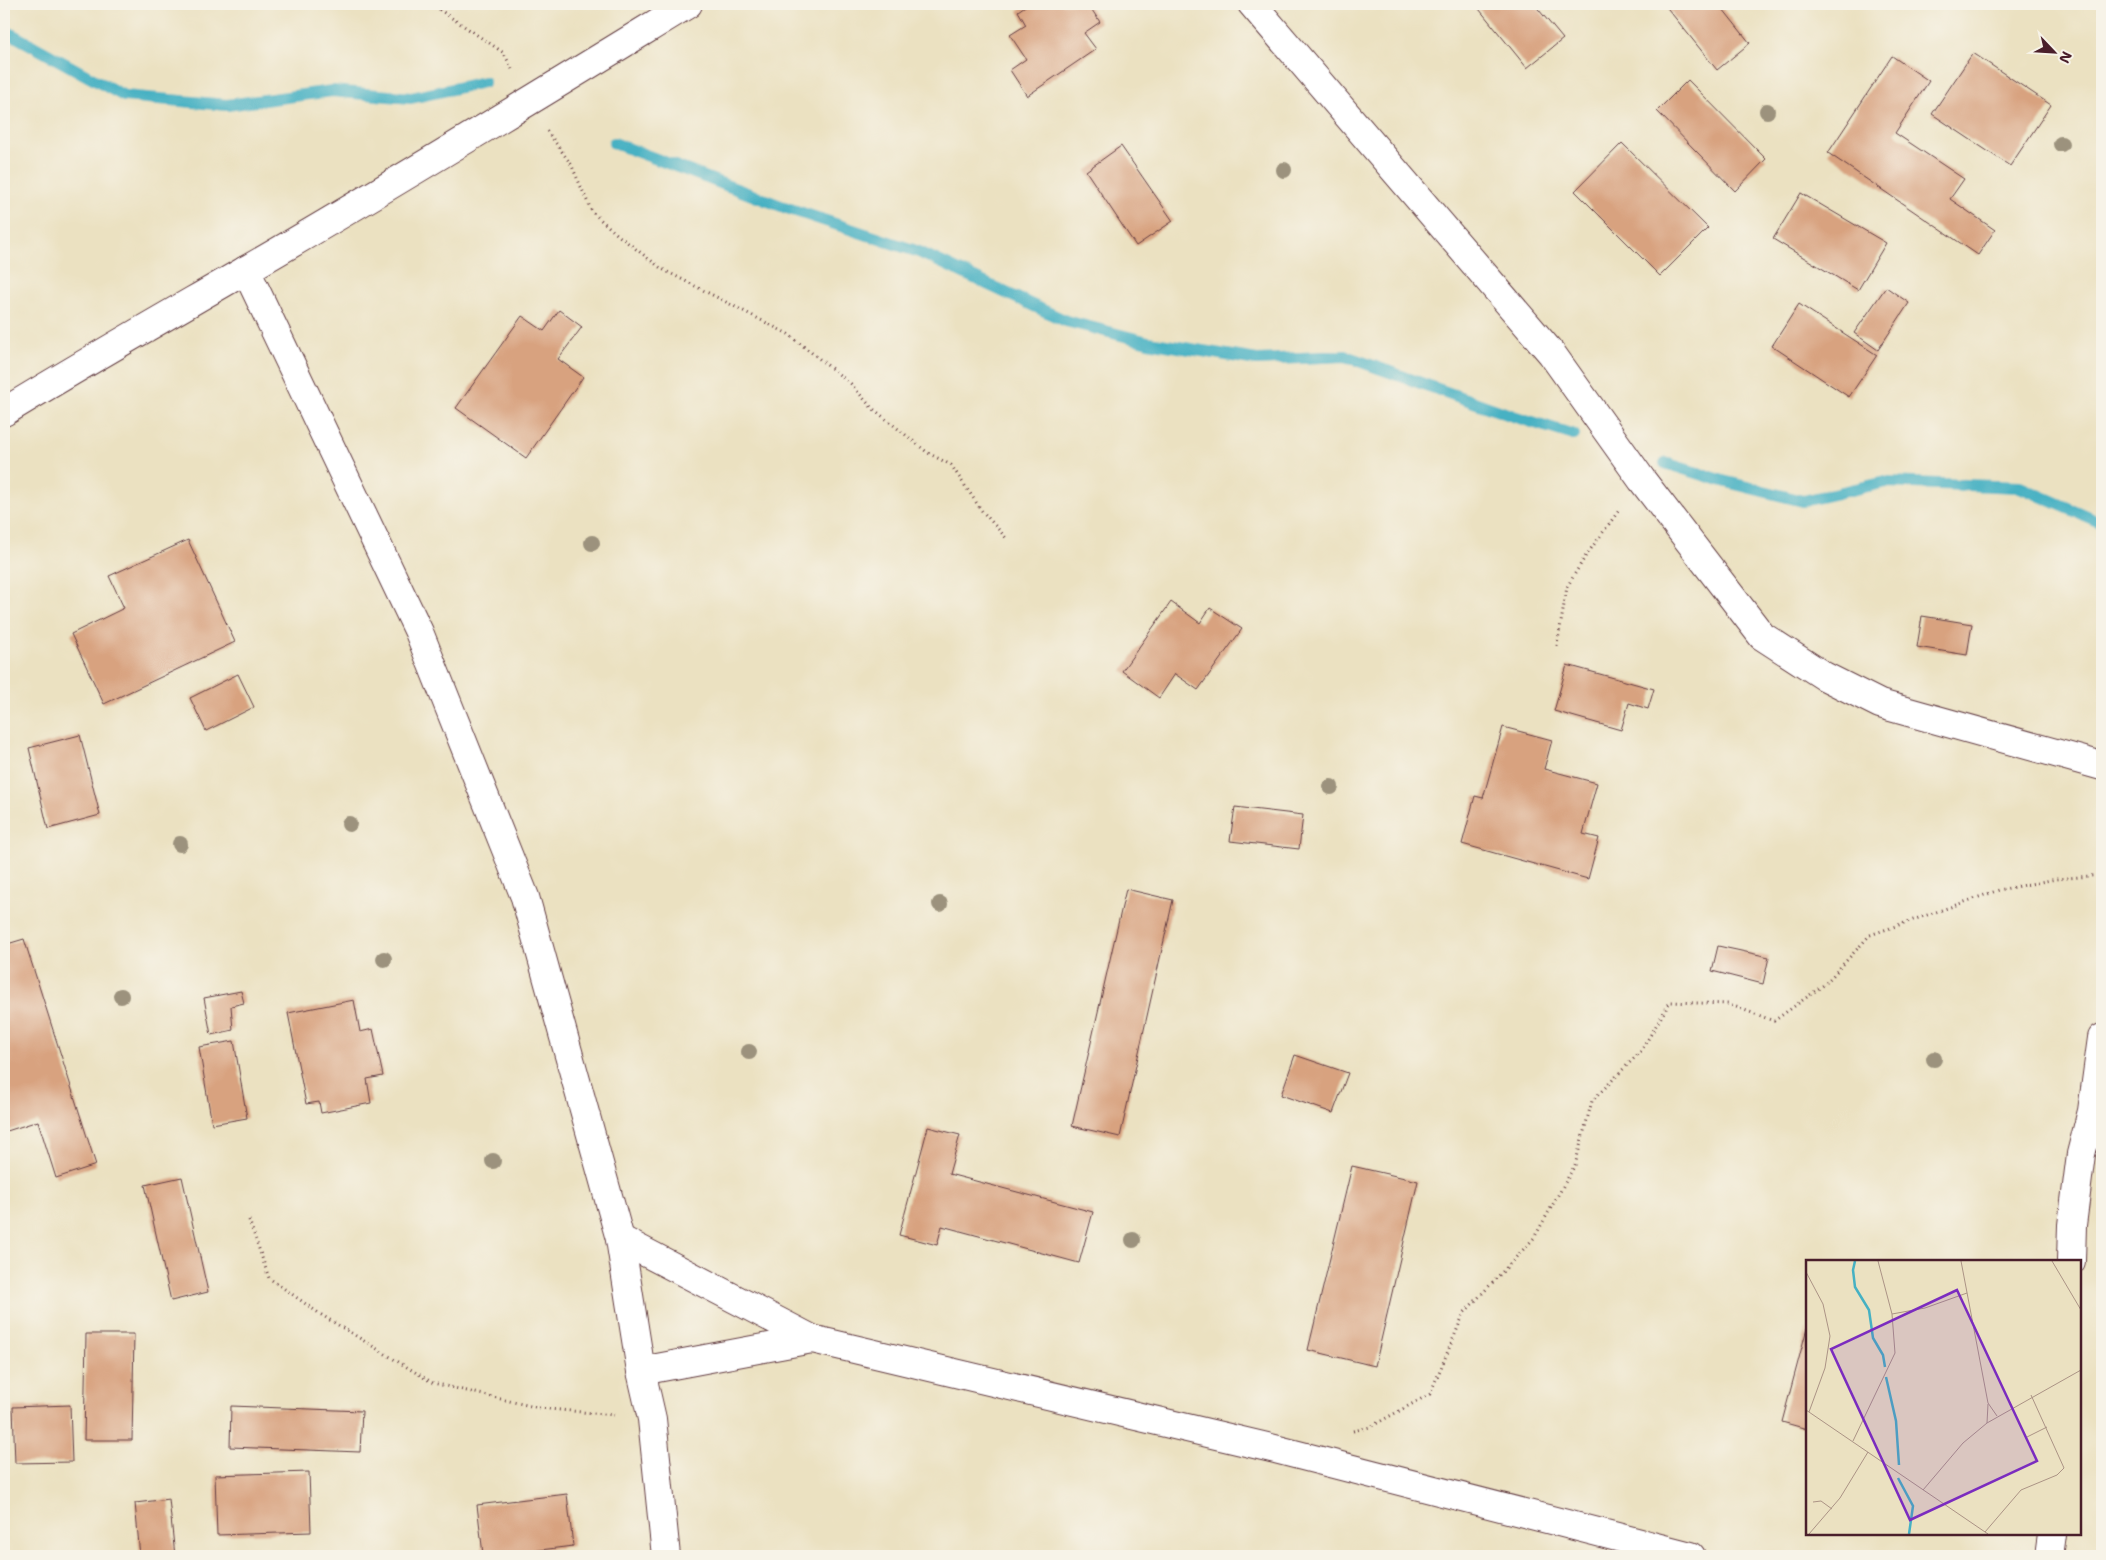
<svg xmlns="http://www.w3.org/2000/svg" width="2106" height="1560" viewBox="0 0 2106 1560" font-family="'Shantell Sans',sans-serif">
  <rect width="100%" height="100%" fill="#f7f3e8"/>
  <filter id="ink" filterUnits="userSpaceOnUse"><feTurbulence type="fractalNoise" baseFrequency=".02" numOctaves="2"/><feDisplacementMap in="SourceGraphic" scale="10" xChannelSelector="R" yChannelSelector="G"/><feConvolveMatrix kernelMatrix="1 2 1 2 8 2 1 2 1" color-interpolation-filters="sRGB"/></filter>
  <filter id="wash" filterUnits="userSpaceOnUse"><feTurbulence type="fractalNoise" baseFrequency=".0096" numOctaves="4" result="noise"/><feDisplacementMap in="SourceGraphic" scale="20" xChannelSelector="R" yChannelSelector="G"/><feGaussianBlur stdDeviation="1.12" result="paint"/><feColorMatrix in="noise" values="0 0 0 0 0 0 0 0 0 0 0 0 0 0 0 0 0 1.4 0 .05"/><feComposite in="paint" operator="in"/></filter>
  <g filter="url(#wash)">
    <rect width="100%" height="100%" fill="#ebe1c1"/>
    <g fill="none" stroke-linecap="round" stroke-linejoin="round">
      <g stroke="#46b1c3" stroke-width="12">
        <polyline points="4,30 124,96 227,105 332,91 411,98 484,82"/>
        <polyline points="614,143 784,207 919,252 1066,321 1148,342 1257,360 1345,356 1513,416 1574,435"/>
        <polyline points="1665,463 1723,481 1803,501 1886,482 2020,487 2102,523"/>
      </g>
    </g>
    <g id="blocks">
      <g fill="#d8a27f">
        <polygon points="1028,4 1088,4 1100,22 1084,33 1096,49 1027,96 1010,70 1026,59 1010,35 1026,25 1018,11"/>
        <polygon points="1475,4 1534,4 1563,39 1527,68"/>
        <polygon points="1664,4 1719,4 1750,43 1717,70"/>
        <polygon points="1973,53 2051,105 2010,166 1932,114"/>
        <polygon points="1892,56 1929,81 1895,133 1964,179 1950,199 1995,230 1978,255 1828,153"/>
        <polygon points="1688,80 1766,159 1735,191 1657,111"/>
        <polygon points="1622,143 1708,228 1660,276 1575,191"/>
        <polygon points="1121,146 1173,221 1136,246 1086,171"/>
        <polygon points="1801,193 1886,243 1858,290 1773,239"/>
        <polygon points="1886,287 1909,303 1878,350 1854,333"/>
        <polygon points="1799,304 1877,355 1849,397 1772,346"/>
        <polygon points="559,310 582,327 558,359 583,377 526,458 456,408 522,316 544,331"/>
        <polygon points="188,540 235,642 104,704 71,634 124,608 109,576"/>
        <polygon points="1171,602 1200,623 1210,608 1242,629 1198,690 1175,674 1159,698 1122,671"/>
        <polygon points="1922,616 1972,624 1967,655 1917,647"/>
        <polygon points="1567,665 1654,689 1648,709 1629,703 1621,730 1554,711"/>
        <polygon points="238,674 254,707 206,731 190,698"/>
        <polygon points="1503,727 1552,740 1544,769 1597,783 1583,834 1599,838 1588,879 1462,844 1475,796 1483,798"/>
        <polygon points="80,735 100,815 48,829 29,748"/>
        <polygon points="1235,807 1303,815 1299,849 1230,841"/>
        <polygon points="1126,889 1173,900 1120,1137 1072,1126"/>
        <polygon points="24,939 96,1165 56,1178 38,1121 4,1132 4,945"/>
        <polygon points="1718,946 1769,957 1763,984 1712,971"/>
        <polygon points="241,991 244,1003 231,1006 233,1030 211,1035 204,998"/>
        <polygon points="354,1000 360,1032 373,1029 383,1076 367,1079 371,1103 321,1113 319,1102 306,1104 288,1013"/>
        <polygon points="234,1041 247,1118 212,1124 199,1047"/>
        <polygon points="1295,1055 1348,1073 1333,1113 1281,1095"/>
        <polygon points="928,1127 960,1135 949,1174 1093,1212 1079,1263 942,1226 937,1245 899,1235"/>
        <polygon points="1352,1166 1418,1181 1375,1366 1308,1350"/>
        <polygon points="182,1177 208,1292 171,1301 145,1185"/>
        <polygon points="1807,1328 1807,1429 1782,1422"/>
        <polygon points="86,1334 134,1334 132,1440 84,1440"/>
        <polygon points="70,1405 72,1462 15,1463 13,1407"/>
        <polygon points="231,1406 362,1411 360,1452 230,1447"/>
        <polygon points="309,1472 311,1532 217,1535 215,1475"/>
        <polygon points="567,1494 573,1546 532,1551 533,1556 503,1556 502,1552 483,1554 477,1505"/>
        <polygon points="169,1499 175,1556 140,1556 135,1503"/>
      </g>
    </g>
  </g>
  <g filter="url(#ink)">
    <use href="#blocks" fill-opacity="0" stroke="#623c42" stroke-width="1"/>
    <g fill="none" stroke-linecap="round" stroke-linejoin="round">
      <g stroke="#623c42" stroke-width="30">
        <g id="minor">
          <polyline points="1252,4 1552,354 1642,480 1762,636 1824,676 1880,704 2102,766"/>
          <polyline points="246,270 419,632 525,897 620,1239 641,1371 652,1419 666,1556"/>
          <path d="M4 412C84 363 165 317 246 270 395 184 541 94 688 4"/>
          <polyline points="620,1239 812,1339"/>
          <polyline points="2071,1261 2072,1225 2081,1154 2092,1111 2102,1038"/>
          <polyline points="641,1371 812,1339 1275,1449 1691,1556"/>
          <polyline points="2049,1556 2052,1534"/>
        </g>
      </g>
      <g stroke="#623c42" stroke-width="3" stroke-dasharray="1 4" stroke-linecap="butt">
        <polyline points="431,4 504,53 512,69"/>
        <polyline points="547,131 571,164 592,212 619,236 662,269 788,334 851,384 871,407 928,453 951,465 982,511 1008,540"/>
        <polyline points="1557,646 1567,587 1585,557 1620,509"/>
        <polyline points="249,1220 269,1278 320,1314 433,1383 539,1408 614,1415"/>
        <polyline points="1353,1431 1370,1427 1430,1394 1464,1313 1534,1238 1575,1165 1592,1101 1641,1051 1670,1002 1728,1004 1774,1021 1825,984 1870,935 1999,890 2056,879 2102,875"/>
      </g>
      <use href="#minor" stroke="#fff" stroke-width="28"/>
    </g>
    <g fill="#9c927d">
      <circle cx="1767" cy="111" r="8"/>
      <circle cx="2061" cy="144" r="8"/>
      <circle cx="1284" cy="170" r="8"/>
      <circle cx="592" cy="543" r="8"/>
      <circle cx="1331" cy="787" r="8"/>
      <circle cx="349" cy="824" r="8"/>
      <circle cx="180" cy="844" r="8"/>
      <circle cx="940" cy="904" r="8"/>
      <circle cx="384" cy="959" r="8"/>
      <circle cx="121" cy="996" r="8"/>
      <circle cx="749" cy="1052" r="8"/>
      <circle cx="1934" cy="1059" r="8"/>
      <circle cx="493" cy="1161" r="8"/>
      <circle cx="1133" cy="1240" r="8"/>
    </g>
  </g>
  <g transform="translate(1806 1260)">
    <rect width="275" height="275" fill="#ebe1c1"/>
    <path fill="none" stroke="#46b1c3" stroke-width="2.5" d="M49 1 47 10 49 27 63 50 67 78 77 95 79 107M80 117 90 161 93 205M92 218 107 246 103 274"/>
    <path fill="none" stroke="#ab9385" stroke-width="1" d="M155 1 182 143 191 156M246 1 275 50M0 12 17 44 24 76 19 108 3 152M86 54 119 48 161 33M0 150 182 274M181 163 182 144M221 177 241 167M47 181 89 93 86 54 72 1M117 230 157 183 181 163 275 110M7 242 15 241 26 249M179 272 215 230 251 215 258 208 225 135M3 274 34 238 62 192"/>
    <path fill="#7b2cbf" fill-opacity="0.15" stroke="#7b2cbf" stroke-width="2.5" d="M151 30 231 201 104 260 25 89Z"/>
    <rect width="275" height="275" fill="none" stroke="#4a1f2b" stroke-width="2.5"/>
  </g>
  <rect width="2106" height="1560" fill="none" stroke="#f7f3e8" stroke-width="20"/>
  <g transform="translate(2054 52) rotate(115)" stroke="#f7f3e8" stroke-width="4" paint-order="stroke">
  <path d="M0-4L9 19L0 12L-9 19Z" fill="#4a1f2b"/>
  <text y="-8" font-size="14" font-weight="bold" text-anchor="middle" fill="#4a1f2b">N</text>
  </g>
</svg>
